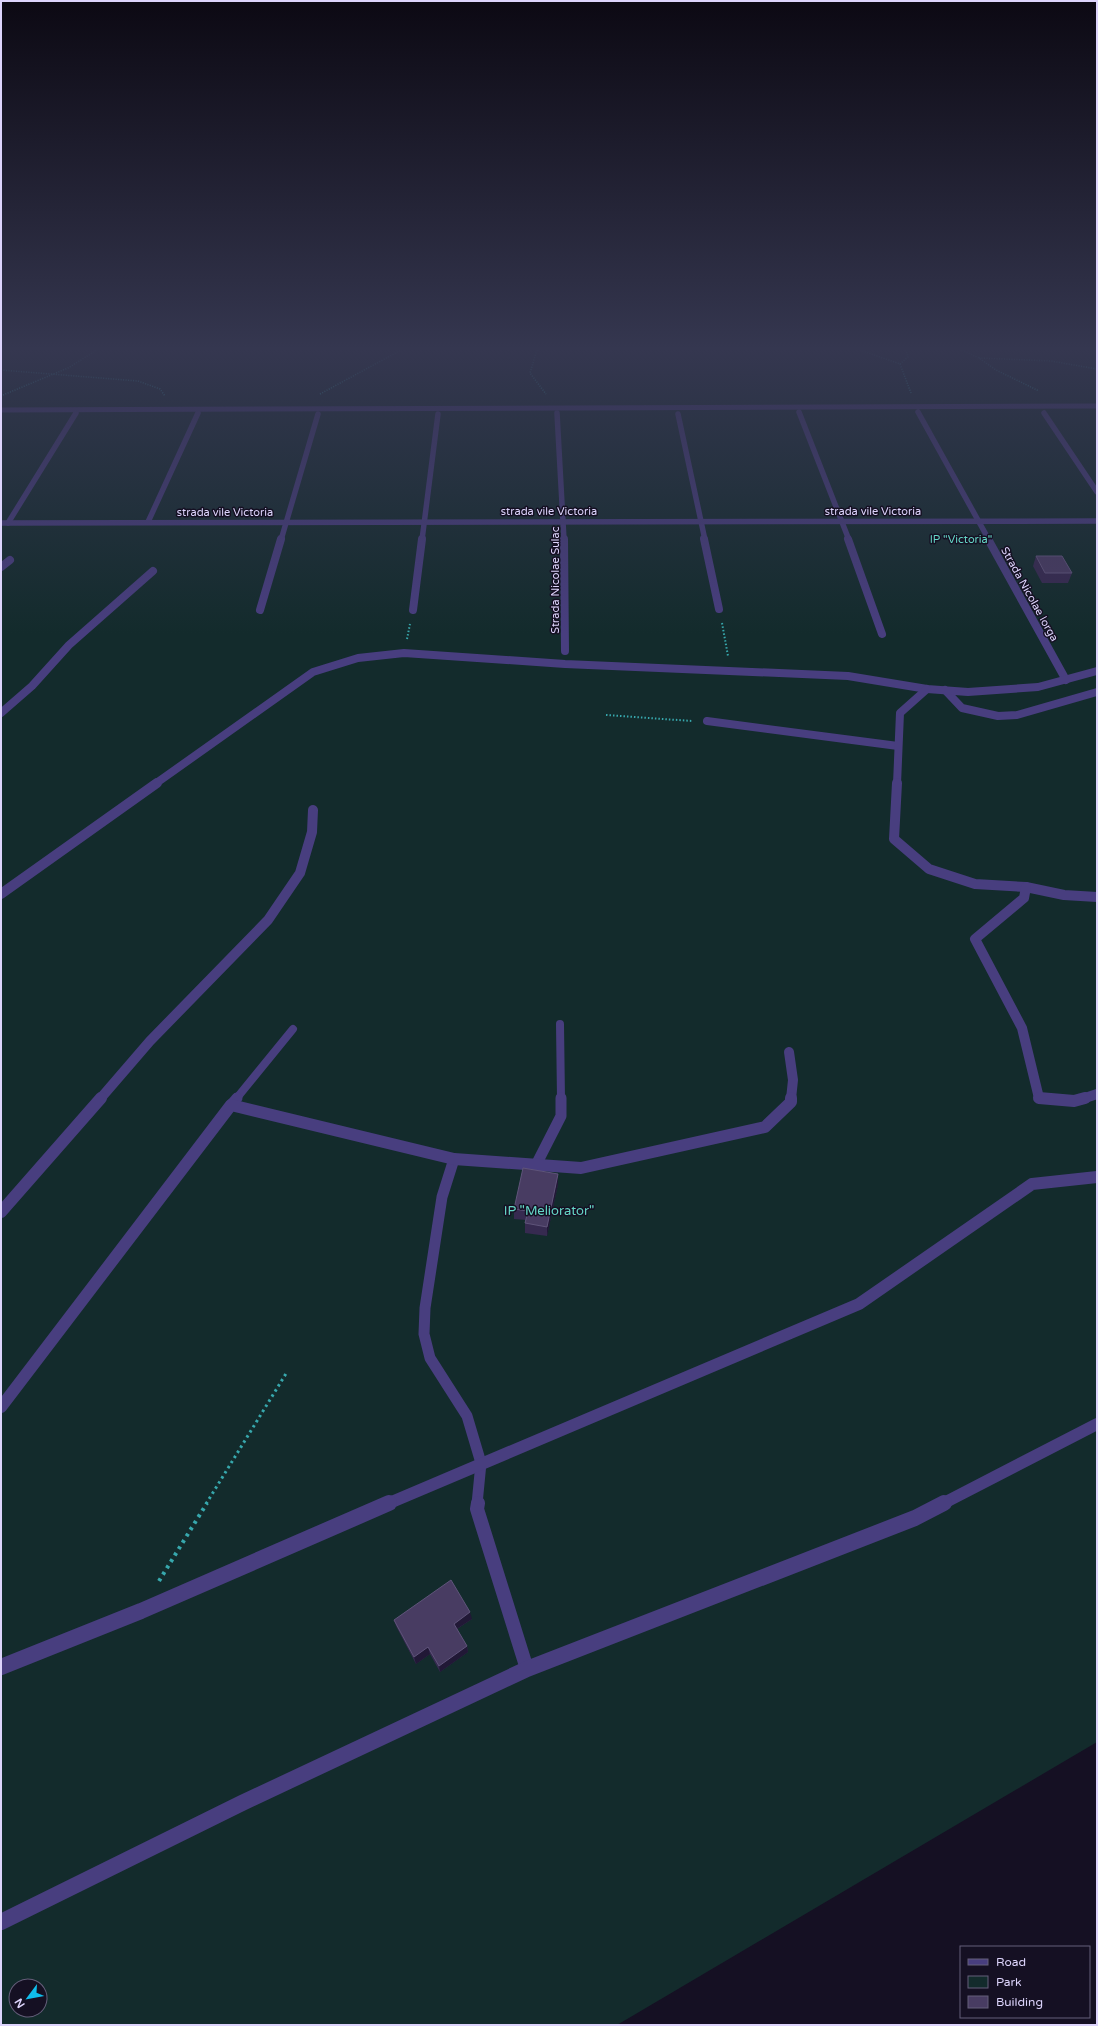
<svg xmlns="http://www.w3.org/2000/svg" width="1098" height="2026" viewBox="0 0 1098 2026" font-family="'Varela Round',sans-serif">
  <rect width="100%" height="100%" fill="#151023"/>
  <path fill="#132b2c" fill-rule="evenodd" d="M1 350H1097V1742L617 2025H1ZM16 1986H40V2010H16Z"/>
  <g fill="none" stroke-linecap="round" stroke-linejoin="round">
    <g stroke="#37a8ad" stroke-width="1.5" stroke-dasharray="1 1.5" stroke-linecap="butt">
      <polyline points="537,350 530,373 546,394"/>
      <polyline points="860,350 900,364 911,393"/>
      <polyline points="962,350 979,358 996,370 1039,391"/>
      <polyline points="979,358 1051,361 1097,369"/>
      <polyline points="900,364 908,357 906,350"/>
      <polyline points="1,370 138,381 160,389 165,396"/>
      <polyline points="320,394 401,350"/>
      <polyline points="3,395 68,368 97,350"/>
    </g>
    <g stroke="#37a8ad" stroke-width="2" stroke-dasharray="1.5 2" stroke-linecap="butt">
      <polyline points="722,623 728,656"/>
      <polyline points="407,639 410,624"/>
      <polyline points="606,715 692,721"/>
    </g>
    <polyline stroke="#37a8ad" stroke-width="3" stroke-dasharray="2.5 3.5" stroke-linecap="butt" points="206,1504 287,1372"/>
    <polyline stroke="#37a8ad" stroke-width="4" stroke-dasharray="3 4.5" stroke-linecap="butt" points="159,1581 207,1503"/>
    <polyline stroke="#483e7f" stroke-width="5" points="1,410 1097,406"/>
    <g stroke="#483e7f" stroke-width="8">
      <polyline points="560,1024 561,1099"/>
      <polyline points="236,1099 293,1029"/>
    </g>
    <g stroke="#483e7f" stroke-width="11">
      <polyline points="231,1105 237,1098"/>
      <polyline points="454,1159 442,1197 425,1308 424,1334 430,1358 467,1416 481,1463 477,1504"/>
      <polyline points="536,1165 561,1116 561,1098"/>
    </g>
    <polyline stroke="#483e7f" stroke-width="14" points="478,1503 477,1509 527,1669"/>
    <g stroke="#483e7f" stroke-width="5.5">
      <polyline points="799,412 849,540"/>
      <polyline points="918,412 989,540"/>
      <polyline points="557,413 564,540"/>
      <polyline points="1044,413 1097,492"/>
      <polyline points="678,414 705,540"/>
      <polyline points="148,522 198,413"/>
      <polyline points="1,523 1097,521"/>
      <polyline points="8,523 76,413"/>
      <polyline points="281,540 318,414"/>
      <polyline points="422,540 438,414"/>
    </g>
    <g stroke="#483e7f" stroke-width="8">
      <polyline points="564,539 565,651"/>
      <polyline points="704,539 719,609"/>
      <polyline points="848,539 882,634"/>
      <polyline points="988,539 1066,680"/>
      <polyline points="1,567 10,560"/>
      <polyline points="260,610 281,539"/>
      <polyline points="413,610 422,539"/>
      <polyline points="945,690 962,708 998,716 1017,715 1097,692"/>
      <polyline points="1,713 32,686 69,645 153,571"/>
      <polyline points="707,721 898,746"/>
      <polyline points="155,784 313,672 358,658 404,653 565,664 848,676 927,689 968,692 1038,687 1097,671"/>
      <polyline points="897,784 900,713 927,689"/>
    </g>
    <g stroke="#483e7f" stroke-width="10">
      <polyline points="897,783 894,839 929,869 975,884 1026,887 1064,895 1097,897"/>
      <polyline points="1026,887 1024,898 975,939 1022,1028 1039,1098 1046,1099"/>
      <polyline points="1,894 157,783"/>
      <polyline points="789,1052 793,1080 791,1099"/>
      <polyline points="100,1099 150,1041 268,920 300,873 312,832 313,810"/>
      <polyline points="1082,1099 1097,1094"/>
    </g>
    <g stroke="#483e7f" stroke-width="12">
      <polyline points="1039,1098 1074,1101 1085,1098"/>
      <polyline points="1,1212 101,1098"/>
      <polyline points="1,1407 231,1105 454,1159 581,1168 765,1127 791,1102 791,1098"/>
      <polyline points="387,1504 859,1304 1032,1184 1097,1177"/>
      <polyline points="942,1504 1097,1424"/>
    </g>
    <g stroke="#483e7f" stroke-width="16">
      <polyline points="1,1667 141,1611 389,1503"/>
      <polyline points="1,1922 242,1803 527,1669 915,1518 944,1503"/>
    </g>
  </g>
  <g fill="#362a50">
    <polygon points="1036,556 1072,573 1068,583 1042,583 1033,566"/>
    <polygon points="558,1174 558,1184 547,1236 525,1233 525,1223 526,1220 514,1219 514,1209"/>
    <polygon points="472,1619 457,1629 467,1646 468,1652 440,1672 430,1654 416,1664 396,1626 394,1620"/>
  </g>
  <g fill="#211836">
    <polygon points="558,1174 558,1184 547,1236 547,1227"/>
    <polygon points="470,1612 472,1619 455,1630 454,1624"/>
    <polygon points="467,1646 468,1652 440,1672 439,1666"/>
    <polygon points="428,1647 430,1654 416,1664 414,1657"/>
  </g>
  <g fill="#483c62" stroke="#5f547a">
    <polygon points="1036,556 1062,556 1072,573 1045,573"/>
    <polygon points="523,1168 558,1174 547,1227 525,1223 528,1211 514,1209"/>
    <polygon points="451,1580 470,1612 454,1624 467,1646 439,1666 428,1647 414,1657 394,1620"/>
  </g>
  <linearGradient id="sky" x2="0" y2="1"><stop stop-color="#0c0913"/><stop offset="0.55" stop-color="#353750"/><stop offset="1" stop-color="#353750" stop-opacity="0"/></linearGradient>
  <rect width="1098" height="634" fill="url(#sky)"/>
  <g text-anchor="middle" stroke-width="3" stroke-linejoin="round" paint-order="stroke">
    <g font-size="11" fill="#ddd4fc" stroke="#151023">
      <text x="549" y="515">strada vile Victoria</text>
      <text x="873" y="515">strada vile Victoria</text>
      <text x="225" y="516">strada vile Victoria</text>
      <text transform="translate(555 580) rotate(-90)" y="4">Strada Nicolae Sulac</text>
      <text transform="translate(1030 594) rotate(61)" y="4">Strada Nicolae Iorga</text>
    </g>
    <g font-size="11" fill="#65d7c7" stroke="#151023">
      <text x="961" y="543">IP "Victoria"</text>
    </g>
    <g font-size="13" fill="#65d7c7" stroke="#151023">
      <text x="549" y="1215">IP "Meliorator"</text>
    </g>
  </g>
  <rect width="1098" height="2026" fill="none" stroke="#ddd4fc" stroke-width="4"/>
  <rect x="960" y="1946" width="130" height="72" fill="#151023" stroke="#655e7a"/>
  <rect x="968" y="1959" width="20" height="6" fill="#483e7f" stroke="#655e7a"/>
  <text x="996" y="1966" font-size="12" fill="#ddd4fc">Road</text>
  <rect x="968" y="1976" width="20" height="12" fill="#132b2c" stroke="#655e7a"/>
  <text x="996" y="1986" font-size="12" fill="#ddd4fc">Park</text>
  <rect x="968" y="1996" width="20" height="12" fill="#483c62" stroke="#655e7a"/>
  <text x="996" y="2006" font-size="12" fill="#ddd4fc">Building</text>
  <g transform="translate(28 1998) rotate(238)"><circle r="19" fill="#151023" stroke="#655e7a"/>
  <path d="M0-3L7 15L0 10L-7 15Z" fill="#10beed"/>
  <text y="-6" font-size="11" font-weight="bold" text-anchor="middle" fill="#ddd4fc">N</text>
  </g>
</svg>
